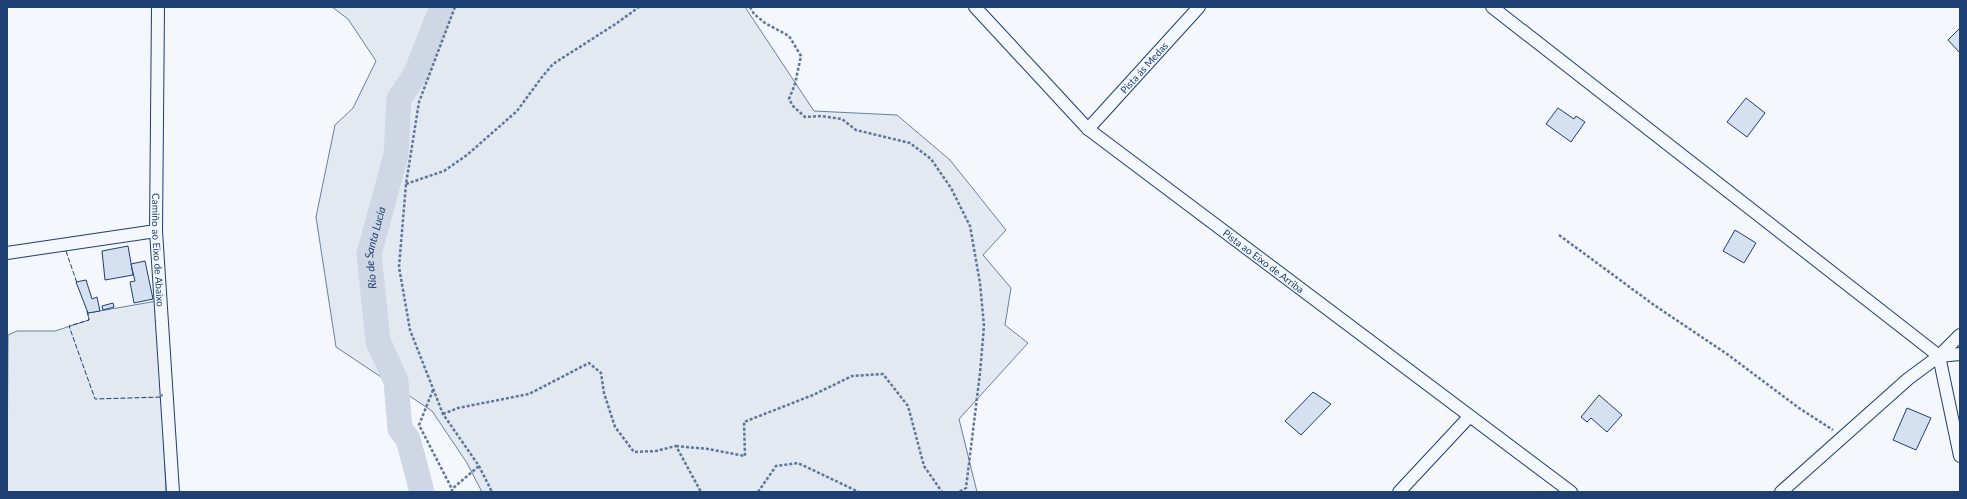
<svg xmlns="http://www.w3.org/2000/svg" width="1967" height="499" viewBox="0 0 1967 499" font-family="Lato,sans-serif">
  <rect width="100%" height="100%" fill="#f4f7fb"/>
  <g fill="#e3e9f0" stroke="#687fa3">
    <polygon points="332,7 745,7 814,111 897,115 950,160 1006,230 983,255 1011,288 1005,325 1028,343 959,419 977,492 482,492 467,463 432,411 336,347 316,217 335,125 353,108 376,61 348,19"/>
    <polygon points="157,301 166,492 7,492 8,335 17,331 55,331 89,320 88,313"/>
  </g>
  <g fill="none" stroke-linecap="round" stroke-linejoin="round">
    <path stroke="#cfd7e4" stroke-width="25" id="s1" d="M422 492 408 439 400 429 396 381 378 341 369 254 396 155 399 99 416 73 442 7"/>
  </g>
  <g fill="#d5e0f0" stroke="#1d3f73">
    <polygon points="1960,28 1960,53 1948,40"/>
    <polygon points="1746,98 1765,113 1747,137 1727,122"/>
    <polygon points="1558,108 1574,119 1576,116 1585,122 1571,142 1546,124"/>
    <polygon points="1735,230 1756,243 1744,263 1723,251"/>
    <polygon points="128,246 133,275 105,280 102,251"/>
    <polygon points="145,261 153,299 134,303 130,282 135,281 131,264"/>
    <polygon points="86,280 92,299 97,297 100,311 88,313 76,282"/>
    <polygon points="113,303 114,307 103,310 102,306"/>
    <polygon points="1313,392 1331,404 1301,435 1285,421"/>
    <polygon points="1599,395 1622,415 1607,432 1591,418 1587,422 1581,417"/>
    <polygon points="1907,408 1931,418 1916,450 1893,440"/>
  </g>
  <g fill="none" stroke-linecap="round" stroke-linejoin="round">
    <g stroke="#1d3f73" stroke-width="14">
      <g id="minor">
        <path id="s2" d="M158 7 156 231 173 492"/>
        <path id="s3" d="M975 7 1088 129 1571 492"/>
        <polyline points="1492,7 1939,356"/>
        <path id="s4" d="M1088 129 1199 7"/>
        <polyline points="7,253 156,231"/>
        <polyline points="1939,356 1960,456"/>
        <polyline points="1939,356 1960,354"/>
        <polyline points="1399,492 1469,417"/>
        <polyline points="1781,492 1908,379 1939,356 1960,335"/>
      </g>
    </g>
    <g stroke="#5e769c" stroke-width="2.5" stroke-dasharray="3 2" stroke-linecap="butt">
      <polyline points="455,7 419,102 406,184 399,267 410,330 443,414 479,466 492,492"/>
      <polyline points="750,7 754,14 765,23 789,36 801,56 795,84 789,99 793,106 805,117 821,116 842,119 856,130 910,143 931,159 951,188 970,226 980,283 984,326 980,373 966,488 959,492"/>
      <polyline points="406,184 444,171 467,155 517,111 542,77 553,64 617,23 639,7"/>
      <polyline points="1559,235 1654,305 1727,354 1799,408 1833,430"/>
      <polyline points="433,390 419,425 452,489"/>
      <polyline points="443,414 458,408 529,394 589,363 601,373 604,393 615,427 634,452 656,451 676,446 701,492"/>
      <polyline points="676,446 708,449 745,456 744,422 813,395 852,376 883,374 908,406 924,466 942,492"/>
      <polyline points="452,492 452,489 479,466"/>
      <polyline points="758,492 776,466 798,463 859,492"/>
    </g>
    <use href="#minor" stroke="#f4f7fb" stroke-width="12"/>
    <g stroke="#1d3f73" stroke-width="1" stroke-dasharray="5 2" stroke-linecap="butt">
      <polyline points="66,251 77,283"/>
      <polyline points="87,311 89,320 69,326 95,399 162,397 162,394"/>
    </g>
  </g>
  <g text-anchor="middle" stroke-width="3" stroke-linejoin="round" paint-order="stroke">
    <g font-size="10" fill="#1d3f73" stroke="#f4f7fb">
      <text dy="4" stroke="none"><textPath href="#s4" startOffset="83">Pista ás Medas</textPath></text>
      <text dy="4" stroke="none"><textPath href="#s2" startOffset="243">Camiño ao Eixo de Abaixo</textPath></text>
      <text dy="4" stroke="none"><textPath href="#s3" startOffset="386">Pista ao Eixo de Arriba</textPath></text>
    </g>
    <g font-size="11" font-style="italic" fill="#1d3f73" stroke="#f4f7fb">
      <text dy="4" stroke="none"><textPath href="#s1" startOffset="254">Río de Santa Lucía</textPath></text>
    </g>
  </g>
  <rect width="1967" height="499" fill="none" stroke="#1d3f73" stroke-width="16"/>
</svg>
